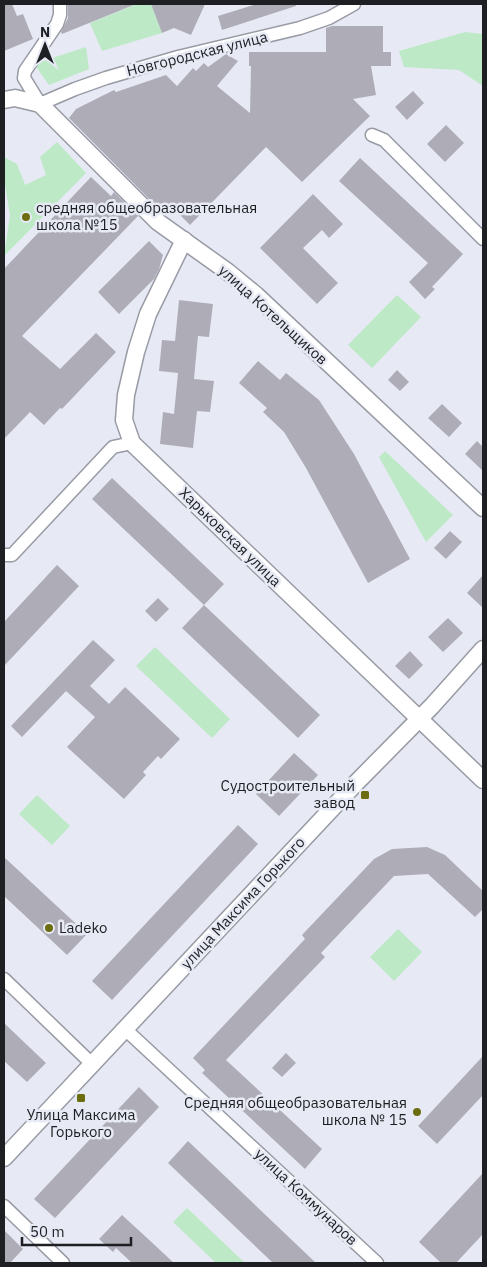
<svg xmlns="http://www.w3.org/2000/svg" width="487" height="1267" viewBox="0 0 487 1267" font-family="'IBM Plex Sans',sans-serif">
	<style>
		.green { fill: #bde9c7 }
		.building { fill: #aeadb7 }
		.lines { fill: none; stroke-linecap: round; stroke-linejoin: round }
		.minor-casing { stroke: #989aa4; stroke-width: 15 }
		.tertiary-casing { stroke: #989aa4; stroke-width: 19 }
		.minor { stroke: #fff; stroke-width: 12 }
		.tertiary { stroke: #fff; stroke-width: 16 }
		.poi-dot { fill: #6c6d10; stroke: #e7eaf4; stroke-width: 2 }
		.labels { text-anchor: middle; stroke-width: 5; stroke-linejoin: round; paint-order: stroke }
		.street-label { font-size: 15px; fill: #1e1f23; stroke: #e7eaf4 }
		.poi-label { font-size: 15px; fill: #1e1f23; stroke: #e7eaf4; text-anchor: start }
	</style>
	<rect width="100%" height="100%" fill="#e7eaf4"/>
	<!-- green -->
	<g class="green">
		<polygon points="137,4 151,4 162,33 102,51 90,23"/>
		<polygon points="465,32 483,34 483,86 459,70 404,67 399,51"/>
		<polygon points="86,47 89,69 49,85 34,64"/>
		<polygon points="57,142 86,173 4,256 10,215 4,179 4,157 17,164 25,185 46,175 40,157"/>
		<polygon points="397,295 421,317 372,368 348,345"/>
		<polygon points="385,451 453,515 426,542 379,457"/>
		<polygon points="155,647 230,719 212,738 136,666"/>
		<polygon points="37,795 70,826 52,845 19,814"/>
		<polygon points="398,929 422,952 394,981 370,957"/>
		<polygon points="187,1208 245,1263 216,1263 173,1222"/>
	</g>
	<!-- building -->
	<g class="building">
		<polygon points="4,4 12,4 17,16 23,14 33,39 4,51"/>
		<polygon points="68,4 136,4 62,34 61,32 68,18"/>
		<polygon points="151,4 205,4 191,35 174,28 162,33"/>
		<polygon points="257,4 295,4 296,6 222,30 218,16"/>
		<polygon points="332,26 383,26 383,52 391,52 391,66 371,66 376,95 353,99 370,116 302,182 266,147 190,225 170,205 163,213 69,118 76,109 114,90 116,92 166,75 177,86 193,68 196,71 204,63 208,67 226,54 238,61 217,86 250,113 251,66 249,66 249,52 326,52 326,28"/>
		<polygon points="413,91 424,103 407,120 395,107"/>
		<polygon points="446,125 464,143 445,162 427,144"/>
		<polygon points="360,158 463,254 432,287 435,289 425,299 409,282 428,263 339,181"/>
		<polygon points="91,177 111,196 114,192 138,216 22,336 60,369 96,333 116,352 62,409 60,408 44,425 30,412 4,439 4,269"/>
		<polygon points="313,194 343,224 329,238 322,230 303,248 338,283 317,304 260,248"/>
		<polygon points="149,241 163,255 159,269 154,279 119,314 98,292"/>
		<polygon points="179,300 213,304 209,337 198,336 194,379 214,381 210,412 197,411 193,448 160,444 163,412 174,414 178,373 159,371 162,340 175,341"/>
		<polygon points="258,361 280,380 286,373 319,400 354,454 410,559 368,583 306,468 284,432 263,412 267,408 239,383"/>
		<polygon points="397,370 409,382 400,391 388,380"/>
		<polygon points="442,404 462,423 449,437 428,418"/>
		<polygon points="477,441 483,447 483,471 465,454"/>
		<polygon points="112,478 224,584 204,605 92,499"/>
		<polygon points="450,531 462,542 446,559 434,548"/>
		<polygon points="57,565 79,586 4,666 4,622"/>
		<polygon points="483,575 483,608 467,593"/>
		<polygon points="158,598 169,609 156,622 145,611"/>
		<polygon points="204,605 320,715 298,738 182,628"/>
		<polygon points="448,618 463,633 443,652 428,637"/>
		<polygon points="93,640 115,660 90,686 109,704 125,687 180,739 161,759 158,756 143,772 146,775 124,799 67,747 95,717 66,691 22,737 11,726"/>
		<polygon points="410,651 423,665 409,679 395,666"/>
		<polygon points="294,753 318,775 279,816 256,794"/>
		<polygon points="238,825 258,844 112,1000 92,981"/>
		<polygon points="427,847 445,855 483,891 483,909 475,917 428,874 394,876 321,953 325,957 226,1060 322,1149 305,1169 202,1073 205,1070 193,1058 305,939 302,935 374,859 392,849"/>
		<polygon points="4,857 87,934 67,955 4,896"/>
		<polygon points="4,1023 46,1063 27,1082 4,1061"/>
		<polygon points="286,1053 296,1063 282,1077 272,1068"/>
		<polygon points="483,1056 483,1095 437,1144 418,1126"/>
		<polygon points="139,1087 159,1107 55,1218 34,1199"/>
		<polygon points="188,1141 316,1263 273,1263 168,1163"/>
		<polygon points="483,1173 483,1234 456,1263 441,1263 419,1242"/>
		<polygon points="122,1215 146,1237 174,1263 132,1263 116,1248 113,1252 99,1239"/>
		<polygon points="4,1230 23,1249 10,1263 4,1263"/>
	</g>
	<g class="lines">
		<!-- minor casing -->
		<g class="minor-casing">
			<g id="minor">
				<polyline points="60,4 60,15 57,24 25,71 24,78 40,104 75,89 106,78 178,57 300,28 329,18 354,4"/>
				<polyline points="372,135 384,140 483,239"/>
				<polyline points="4,555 12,555 113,447 132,443"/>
				<polyline points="4,979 92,1064"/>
				<polyline points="125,1029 377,1263"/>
				<polyline points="4,1206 63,1263"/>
			</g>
		</g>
		<!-- tertiary casing -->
		<g class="tertiary-casing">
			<g id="tertiary">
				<polyline points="4,100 15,98 40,104 158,222 228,272 256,295 483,508"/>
				<polyline points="184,240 148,314 136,352 126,395 124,420 132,443 483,780"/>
				<polyline points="4,1158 355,784 432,706 483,649"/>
			</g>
		</g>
		<!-- minor -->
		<use href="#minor" class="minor"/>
		<!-- tertiary -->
		<use href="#tertiary" class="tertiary"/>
	</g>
	<!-- markers -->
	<g class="poi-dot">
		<circle cx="26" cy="217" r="5"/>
		<rect x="360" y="790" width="10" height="10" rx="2.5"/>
		<circle cx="49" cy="928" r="5"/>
		<rect x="76" y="1093" width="10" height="10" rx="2.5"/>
		<circle cx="417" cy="1112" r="5"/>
	</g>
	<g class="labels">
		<!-- street labels -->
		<g class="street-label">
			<text transform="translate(197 54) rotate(-14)" y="5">Новгородская улица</text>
			<text transform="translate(273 315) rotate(42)" y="5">улица Котельщиков</text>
			<text transform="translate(230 537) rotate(44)" y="5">Харьковская улица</text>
			<text transform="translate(243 903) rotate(-47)" y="5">улица Максима Горького</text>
			<text transform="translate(306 1197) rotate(43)" y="5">улица Коммунаров</text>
		</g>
		<!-- poi labels -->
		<g class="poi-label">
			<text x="36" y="213">средняя общеобразовательная<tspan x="36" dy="17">школа №15</tspan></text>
			<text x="355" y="791" text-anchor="end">Судостроительный<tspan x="355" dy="17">завод</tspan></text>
			<text x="59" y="933">Ladeko</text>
			<text x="407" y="1108" text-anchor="end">Средняя общеобразовательная<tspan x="407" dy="17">школа № 15</tspan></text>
			<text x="81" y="1120" text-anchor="middle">Улица Максима<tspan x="81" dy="17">Горького</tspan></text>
		</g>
	</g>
	<!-- border -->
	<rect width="487" height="1267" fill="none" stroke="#1e1f23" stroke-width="10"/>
	<!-- north arrow -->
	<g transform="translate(45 45)" stroke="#e7eaf4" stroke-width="4" paint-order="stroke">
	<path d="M0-4L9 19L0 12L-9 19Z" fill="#1e1f23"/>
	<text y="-8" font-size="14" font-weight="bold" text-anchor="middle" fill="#1e1f23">N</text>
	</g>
	<!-- scale -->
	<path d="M22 1237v8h109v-8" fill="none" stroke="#1e1f23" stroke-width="2.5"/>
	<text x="30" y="1237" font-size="15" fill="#1e1f23" stroke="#e7eaf4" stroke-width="4" paint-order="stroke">50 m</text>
</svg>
